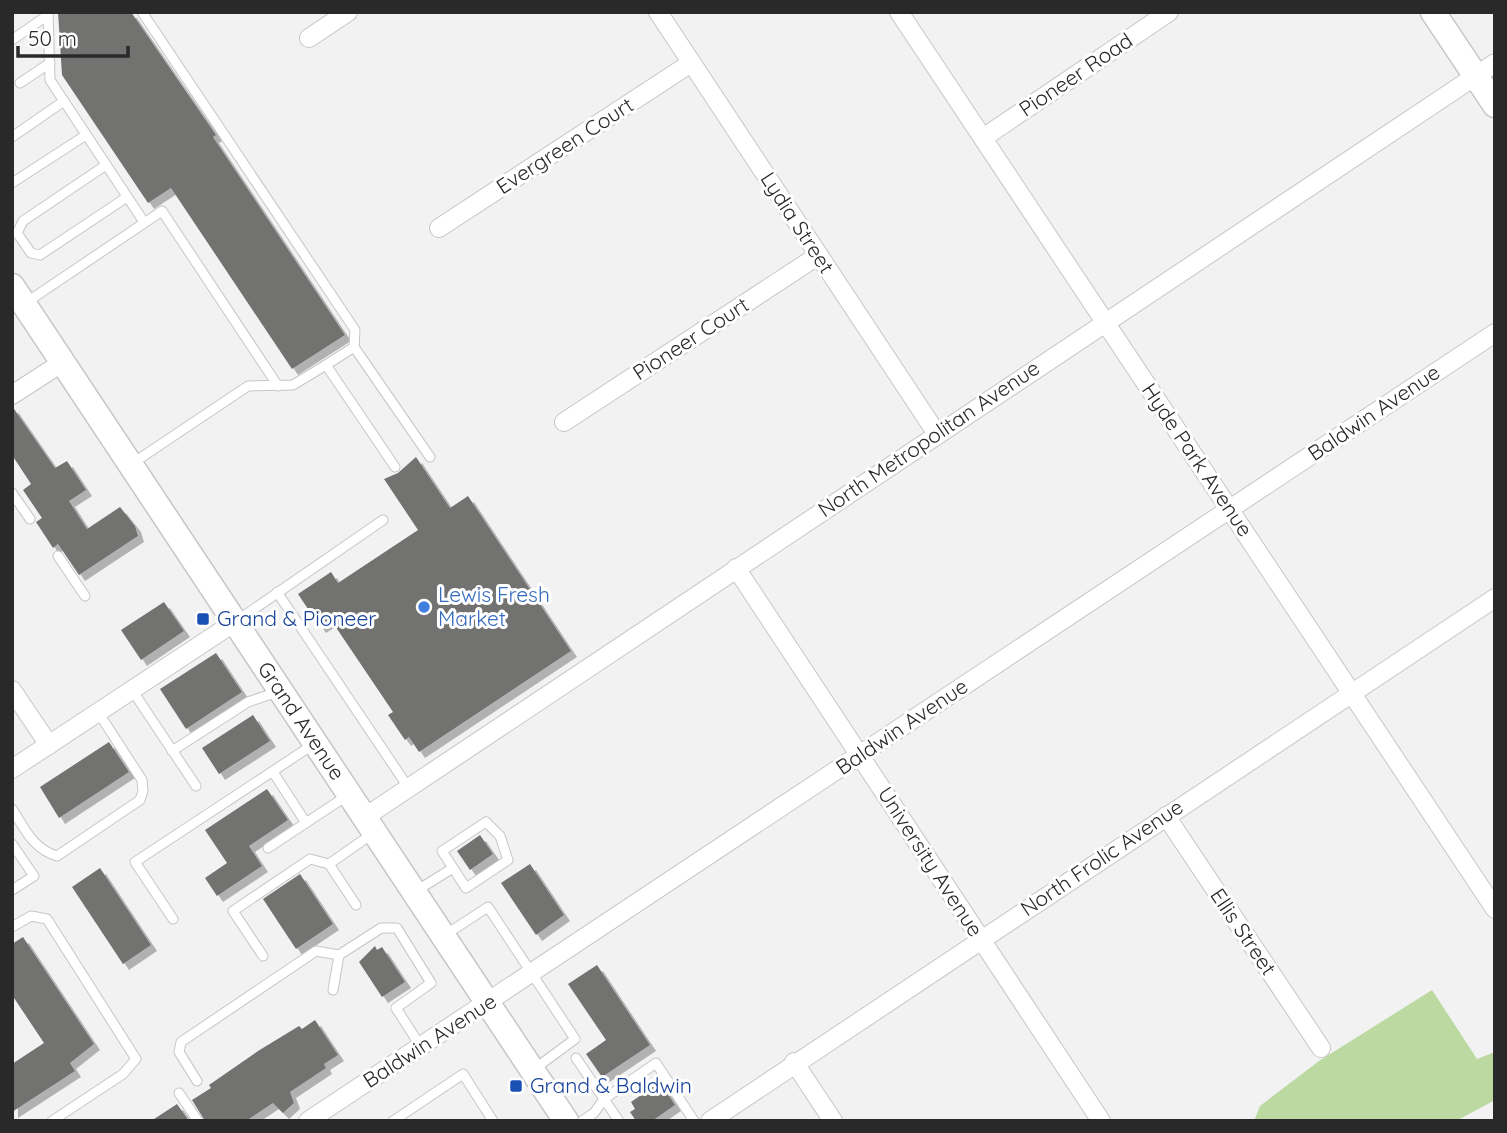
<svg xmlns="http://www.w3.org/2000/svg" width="1507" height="1133" viewBox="0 0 1507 1133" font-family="Quicksand,sans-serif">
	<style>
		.green { fill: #bcd9a1 }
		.building { fill: #727271; filter: url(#shadow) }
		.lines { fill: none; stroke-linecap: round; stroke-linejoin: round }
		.lane-casing { stroke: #c6c6c7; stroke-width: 11 }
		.street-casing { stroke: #c6c6c7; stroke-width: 20 }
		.secondary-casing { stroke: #c6c6c7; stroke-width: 27 }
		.lane { stroke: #fff; stroke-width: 9 }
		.street { stroke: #fff; stroke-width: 18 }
		.secondary { stroke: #fff; stroke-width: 24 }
		.shop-dot { fill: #3f7fe0; stroke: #fff; stroke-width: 2.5 }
		.transit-dot { fill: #1a4fb4; stroke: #fff; stroke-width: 2.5 }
		.labels { text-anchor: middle; stroke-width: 6; stroke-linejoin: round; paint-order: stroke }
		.street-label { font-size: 21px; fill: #292929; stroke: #fff }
		.shop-label { font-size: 21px; fill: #366cbe; stroke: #fff; text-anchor: start }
		.transit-label { font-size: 21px; fill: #164399; stroke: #fff; text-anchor: start }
	</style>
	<defs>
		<filter id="shadow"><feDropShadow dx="6" dy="6" stdDeviation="0" flood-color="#0004"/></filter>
	</defs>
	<rect width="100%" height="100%" fill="#f2f2f3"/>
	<!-- green -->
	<polygon class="green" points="1432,990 1477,1059 1495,1052 1495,1100 1456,1121 1254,1121 1260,1106 1319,1061"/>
	<!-- building -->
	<g class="building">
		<polygon points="58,12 131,12 216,135 213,137 345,335 292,369 171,188 148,203 62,75"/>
		<polygon points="12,406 55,468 67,461 86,490 69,501 87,529 120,507 135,526 138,536 79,575 58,544 53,548 36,522 42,518 23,490 31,484 12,455"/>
		<polygon points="416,457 450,508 468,496 571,651 419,752 409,737 405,740 388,715 393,712 331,620 320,627 298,594 331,572 338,583 418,530 384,479 398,473"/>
		<polygon points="164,602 184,631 141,660 121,630"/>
		<polygon points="216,653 242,692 186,729 160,689"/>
		<polygon points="253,715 270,741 219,774 202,748"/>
		<polygon points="109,742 129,772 59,818 40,787"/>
		<polygon points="267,789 288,820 249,846 262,866 217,896 205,878 227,863 205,830"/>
		<polygon points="480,835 493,854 470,870 457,851"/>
		<polygon points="530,864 564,915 536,935 501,883"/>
		<polygon points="100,868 151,945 123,964 72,887"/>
		<polygon points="300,874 333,924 296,949 263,899"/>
		<polygon points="23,937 94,1044 70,1063 75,1071 12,1112 12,1064 44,1043 12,995 12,944"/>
		<polygon points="375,946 377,950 382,947 405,982 382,997 359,962"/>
		<polygon points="597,965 650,1045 602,1077 586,1054 606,1040 568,984"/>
		<polygon points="315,1020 338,1055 324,1064 326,1068 290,1092 294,1103 283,1113 273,1103 246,1121 205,1121 192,1100 211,1088 209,1085 258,1051 299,1026 302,1029"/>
		<polygon points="660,1082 675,1105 652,1121 636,1121 630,1112 635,1109 631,1102"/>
		<polygon points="177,1104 189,1121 151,1121"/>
	</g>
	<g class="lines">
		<!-- lane casing -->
		<g class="lane-casing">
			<g id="lane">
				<polyline points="48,12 50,80 144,222"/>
				<polyline points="142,12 355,330 354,347 326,365"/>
				<polyline points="12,40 48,15"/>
				<polyline points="20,83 50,63"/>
				<polyline points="12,137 64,101"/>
				<polyline points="106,165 23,221 17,233 31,253 40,255 127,197"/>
				<polyline points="12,183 86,135"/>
				<polyline points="24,304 162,211 278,386"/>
				<polyline points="354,347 430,457"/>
				<polyline points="133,463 248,386 293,385 326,365 395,467"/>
				<polyline points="12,493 30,519"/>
				<polyline points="58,556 85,596"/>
				<polyline points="277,592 408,787"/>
				<polyline points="238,620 383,520"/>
				<polyline points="132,690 196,786"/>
				<polyline points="172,751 248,702 280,691"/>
				<polyline points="273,772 306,823"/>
				<path d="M 12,809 C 25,829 33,849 57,856 L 140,800 L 143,791 L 142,780 L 98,712"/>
				<polygon points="486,822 500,836 508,860 466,888 442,851"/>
				<polyline points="12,844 34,876 12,890"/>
				<polyline points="268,848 348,795"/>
				<polyline points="329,864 356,905"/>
				<polyline points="416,891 453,868"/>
				<polyline points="173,919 135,862 314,744"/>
				<polyline points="12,927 31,916 47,919 136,1059 123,1074 52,1121"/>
				<polyline points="445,935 488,907 575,1039 533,1070"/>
				<polyline points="263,956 233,911 310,859 329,864 372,834"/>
				<polyline points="333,990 339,955"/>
				<polyline points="576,1058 619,1121"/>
				<polyline points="197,1081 179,1052 181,1042 316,951 339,955 381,928 397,928 431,983 396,1008 421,1047"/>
				<polyline points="179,1093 198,1121"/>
				<polyline points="393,1121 463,1074 493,1121"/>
				<polyline points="582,1121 594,1113 604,1099 656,1063 694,1121"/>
			</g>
		</g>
		<!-- street casing -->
		<g class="street-casing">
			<g id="street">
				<polyline points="658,12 937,434"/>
				<polyline points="899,12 1495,909"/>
				<polyline points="309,38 348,12"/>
				<polyline points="983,138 1169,12"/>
				<polyline points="439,228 691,63"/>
				<polyline points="12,395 63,362"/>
				<polyline points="564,422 819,255"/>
				<polyline points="736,568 1101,1121"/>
				<polyline points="12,690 49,745"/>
				<polyline points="12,769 235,622"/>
				<polyline points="1166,816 1321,1048"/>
				<polyline points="365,817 1495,63"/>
				<polyline points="794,1062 833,1121"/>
				<polyline points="308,1121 1495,333"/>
				<polyline points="710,1121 1495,598"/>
			</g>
		</g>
		<!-- secondary casing -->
		<g class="secondary-casing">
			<g id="secondary">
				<polyline points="1433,12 1495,105"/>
				<polyline points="12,286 566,1121"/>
			</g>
		</g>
		<!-- lane -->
		<use href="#lane" class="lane"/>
		<!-- street -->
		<use href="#street" class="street"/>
		<!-- secondary -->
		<use href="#secondary" class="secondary"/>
	</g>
	<!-- markers -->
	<circle class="shop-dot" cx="424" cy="607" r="7"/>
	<g class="transit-dot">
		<rect x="196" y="612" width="14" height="14" rx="3.5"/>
		<rect x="509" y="1079" width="14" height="14" rx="3.5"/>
	</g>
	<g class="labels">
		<!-- street labels -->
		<g class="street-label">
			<text transform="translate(1076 75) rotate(-34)" y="7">Pioneer Road</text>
			<text transform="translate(565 146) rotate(-33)" y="7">Evergreen Court</text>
			<text transform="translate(797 223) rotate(57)" y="7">Lydia Street</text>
			<text transform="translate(691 339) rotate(-33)" y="7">Pioneer Court</text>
			<text transform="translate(1374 413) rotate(-34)" y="7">Baldwin Avenue</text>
			<text transform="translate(929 439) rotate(-34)" y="7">North Metropolitan Avenue</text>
			<text transform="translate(1197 460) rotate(56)" y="7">Hyde Park Avenue</text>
			<text transform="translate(301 721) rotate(56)" y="7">Grand Avenue</text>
			<text transform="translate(902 727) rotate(-34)" y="7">Baldwin Avenue</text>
			<text transform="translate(1102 858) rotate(-34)" y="7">North Frolic Avenue</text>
			<text transform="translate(930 862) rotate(57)" y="7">University Avenue</text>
			<text transform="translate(1243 932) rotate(56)" y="7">Ellis Street</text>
			<text transform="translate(430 1041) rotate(-33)" y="7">Baldwin Avenue</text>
		</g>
		<!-- shop labels -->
		<g class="shop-label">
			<text x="438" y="602">Lewis Fresh<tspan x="438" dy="24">Market</tspan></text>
		</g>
		<!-- transit labels -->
		<g class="transit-label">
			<text x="217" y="626">Grand &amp; Pioneer</text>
			<text x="530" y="1093">Grand &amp; Baldwin</text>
		</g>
	</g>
	<!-- border -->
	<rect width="1507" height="1133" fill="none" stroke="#292929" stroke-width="28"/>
	<!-- scale -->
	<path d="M18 46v10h110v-10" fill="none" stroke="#292929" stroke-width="3.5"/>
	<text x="28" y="46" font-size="21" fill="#292929" stroke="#ffffff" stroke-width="5" paint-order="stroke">50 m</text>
</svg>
